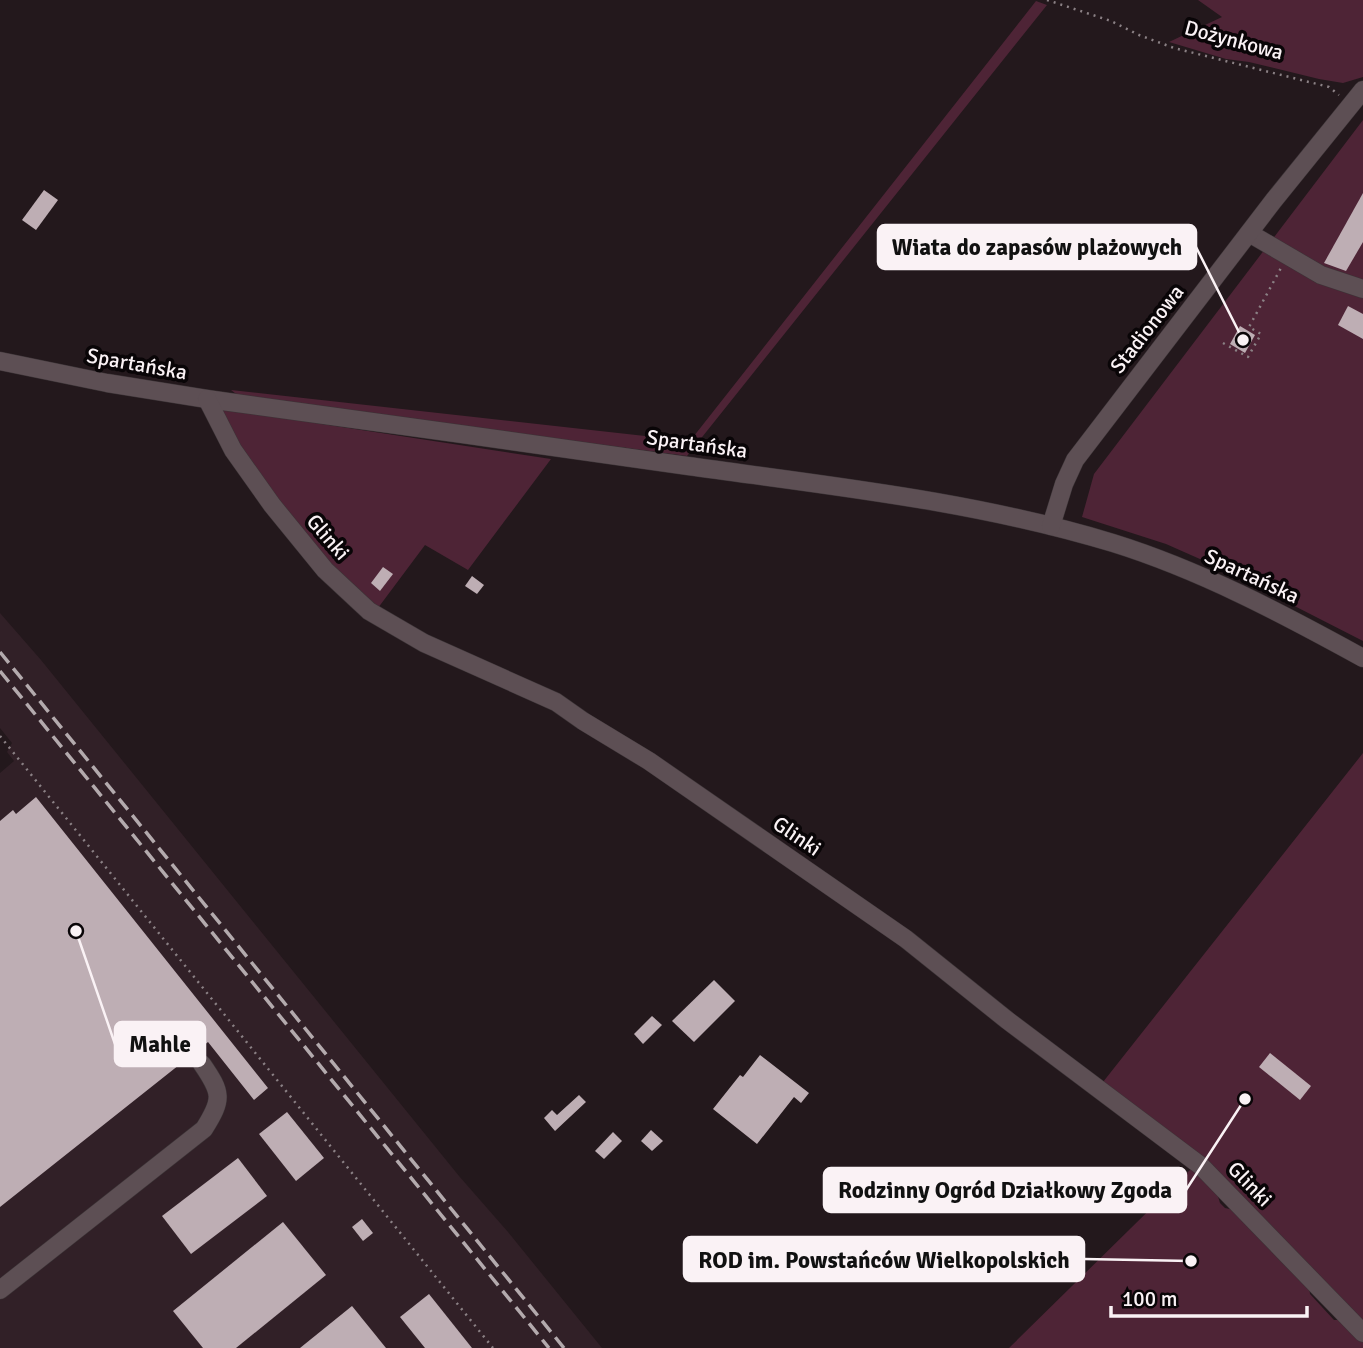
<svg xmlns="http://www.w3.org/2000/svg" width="1363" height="1348" viewBox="0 0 1363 1348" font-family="Signika,sans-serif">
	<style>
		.built { fill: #312027 }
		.green { fill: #4e2436 }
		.building { fill: #beaeb4 }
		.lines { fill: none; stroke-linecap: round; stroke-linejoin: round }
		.minor-casing { stroke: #3c3437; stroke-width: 19 }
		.path { stroke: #8b8185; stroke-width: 2.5; stroke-dasharray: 2 5; stroke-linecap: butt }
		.minor { stroke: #5d4f54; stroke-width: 18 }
		.rail { stroke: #b3aaad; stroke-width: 3.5; stroke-dasharray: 14 7; stroke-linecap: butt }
		.labels { text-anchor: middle; stroke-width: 7; stroke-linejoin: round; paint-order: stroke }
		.street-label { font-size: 21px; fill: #faf2f5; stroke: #090507 }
		.leader { fill: none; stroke: #faf2f5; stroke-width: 2.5 }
		.callout-dot { fill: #faf2f5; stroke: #090507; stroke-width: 2.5 }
		.callout { fill: #faf2f5; stroke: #faf2f5; stroke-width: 2.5 }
		.callout-label { font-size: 23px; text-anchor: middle; font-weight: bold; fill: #111 }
	</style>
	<rect width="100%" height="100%" fill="#23181c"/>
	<!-- built -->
	<polygon class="built" points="0,613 41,660 459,1176 508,1232 602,1348 0,1348 0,773 14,761 7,752 12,743 0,728"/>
	<!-- green -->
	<g class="green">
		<polygon points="1198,0 1363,0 1363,77 1343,83 1319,79 1249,62 1226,59 1169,42 1222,17"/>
		<polygon points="1036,1 1047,5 687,456 240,397 231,390 690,441"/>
		<polygon points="1363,120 1363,641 1218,567 1166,544 1082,517 1094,474"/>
		<polygon points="224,409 551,459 468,570 425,545 375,612 343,583 268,493 219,412"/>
		<path d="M 1363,753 L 1363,1321 C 1279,1238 1198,1152 1103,1082 Z"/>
		<polygon points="1191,1169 1217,1193 1220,1203 1225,1208 1234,1210 1309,1286 1310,1294 1334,1320 1342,1320 1363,1342 1363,1348 1009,1348"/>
	</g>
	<!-- building -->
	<g class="building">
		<polygon points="44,190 58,200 36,230 22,220"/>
		<polygon points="1363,193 1363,242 1346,271 1324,263"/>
		<polygon points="1348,306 1363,314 1363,339 1338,325"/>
		<polygon points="1240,326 1255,335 1245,353 1230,344"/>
		<polygon points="383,567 393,574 380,591 371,583"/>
		<polygon points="472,576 484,585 477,594 465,586"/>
		<polygon points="36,797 268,1088 254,1100 208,1042 0,1207 0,821 13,810 16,814"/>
		<polygon points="714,980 735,1001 694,1042 672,1021"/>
		<polygon points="652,1016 662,1025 643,1044 634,1034"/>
		<polygon points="1270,1053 1311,1086 1300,1100 1259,1067"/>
		<polygon points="760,1055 809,1093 801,1103 794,1097 757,1144 713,1109 740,1075 743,1077"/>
		<polygon points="579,1095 586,1102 555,1131 544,1118 552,1110 557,1115"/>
		<polygon points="287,1112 324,1158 296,1181 259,1134"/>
		<polygon points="651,1130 663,1141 652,1151 641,1141"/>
		<polygon points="613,1132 622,1141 604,1159 595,1151"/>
		<polygon points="238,1158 267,1196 191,1254 162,1216"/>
		<polygon points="362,1219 373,1233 363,1241 352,1227"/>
		<polygon points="283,1222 326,1275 236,1348 203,1348 173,1311"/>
		<polygon points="429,1294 472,1348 425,1348 400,1317"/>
		<polygon points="352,1306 386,1348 300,1348"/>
	</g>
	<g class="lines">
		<!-- minor casing -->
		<g class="minor-casing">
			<g id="minor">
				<polyline points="1249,233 1321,275 1363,289"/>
				<path d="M 0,361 L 107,383 L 207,399 C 367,420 528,444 688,466 C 831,486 975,501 1113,543 C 1200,570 1283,614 1363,658"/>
				<polyline points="207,399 233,450 272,505 325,570 369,611 424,643 556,702 583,721 649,761 906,939 1007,1020 1201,1166 1363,1333"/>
				<polyline points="1051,526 1064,484 1075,460 1274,200 1363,90"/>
				<path d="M 0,1290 L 204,1129 C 223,1099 222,1093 202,1064"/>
			</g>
		</g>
		<!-- path -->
		<g class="path">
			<polyline points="1047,0 1111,21 1139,35 1174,48 1329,87 1339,95"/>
			<polyline points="1223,343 1248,357 1261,334 1249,327 1281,268"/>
			<polyline points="0,736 493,1348"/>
		</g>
		<!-- minor -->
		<use href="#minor" class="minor"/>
		<!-- rail -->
		<g class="rail">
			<polyline points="0,652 564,1348"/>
			<polyline points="0,671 549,1348"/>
		</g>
	</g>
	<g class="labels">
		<!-- street labels -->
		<g class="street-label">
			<text transform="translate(1234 40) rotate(15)" y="7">Dożynkowa</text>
			<text transform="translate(1147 329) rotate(-52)" y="7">Stadionowa</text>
			<text transform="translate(137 364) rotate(10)" y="7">Spartańska</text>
			<text transform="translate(697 444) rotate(8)" y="7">Spartańska</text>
			<text transform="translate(328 537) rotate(49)" y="7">Glinki</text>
			<text transform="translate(1252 576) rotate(25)" y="7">Spartańska</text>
			<text transform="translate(797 836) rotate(34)" y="7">Glinki</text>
			<text transform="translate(1250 1184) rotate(46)" y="7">Glinki</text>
		</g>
	</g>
	<!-- callouts -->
	<path class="leader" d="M1243 340L1196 247M76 931L115 1044M1245 1099L1186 1190M1191 1261L1084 1259"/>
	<g class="callout-dot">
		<circle cx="1243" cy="340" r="7"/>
		<circle cx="76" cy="931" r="7"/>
		<circle cx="1245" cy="1099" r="7"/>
		<circle cx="1191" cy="1261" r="7"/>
	</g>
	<g class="callout">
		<rect x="878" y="225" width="318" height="44" rx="7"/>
		<rect x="115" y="1022" width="90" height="44" rx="7"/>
		<rect x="824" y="1168" width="362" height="44" rx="7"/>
		<rect x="684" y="1237" width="400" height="44" rx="7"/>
	</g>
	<g class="callout-label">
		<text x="1037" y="255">Wiata do zapasów plażowych</text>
		<text x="160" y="1052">Mahle</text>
		<text x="1005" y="1198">Rodzinny Ogród Działkowy Zgoda</text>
		<text x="884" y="1268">ROD im. Powstańców Wielkopolskich</text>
	</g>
	<!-- scale -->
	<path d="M1111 1306v10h196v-10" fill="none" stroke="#faf2f5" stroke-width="3.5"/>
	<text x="1122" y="1306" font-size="21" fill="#faf2f5" stroke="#090507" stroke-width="5" paint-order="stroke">100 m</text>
</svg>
